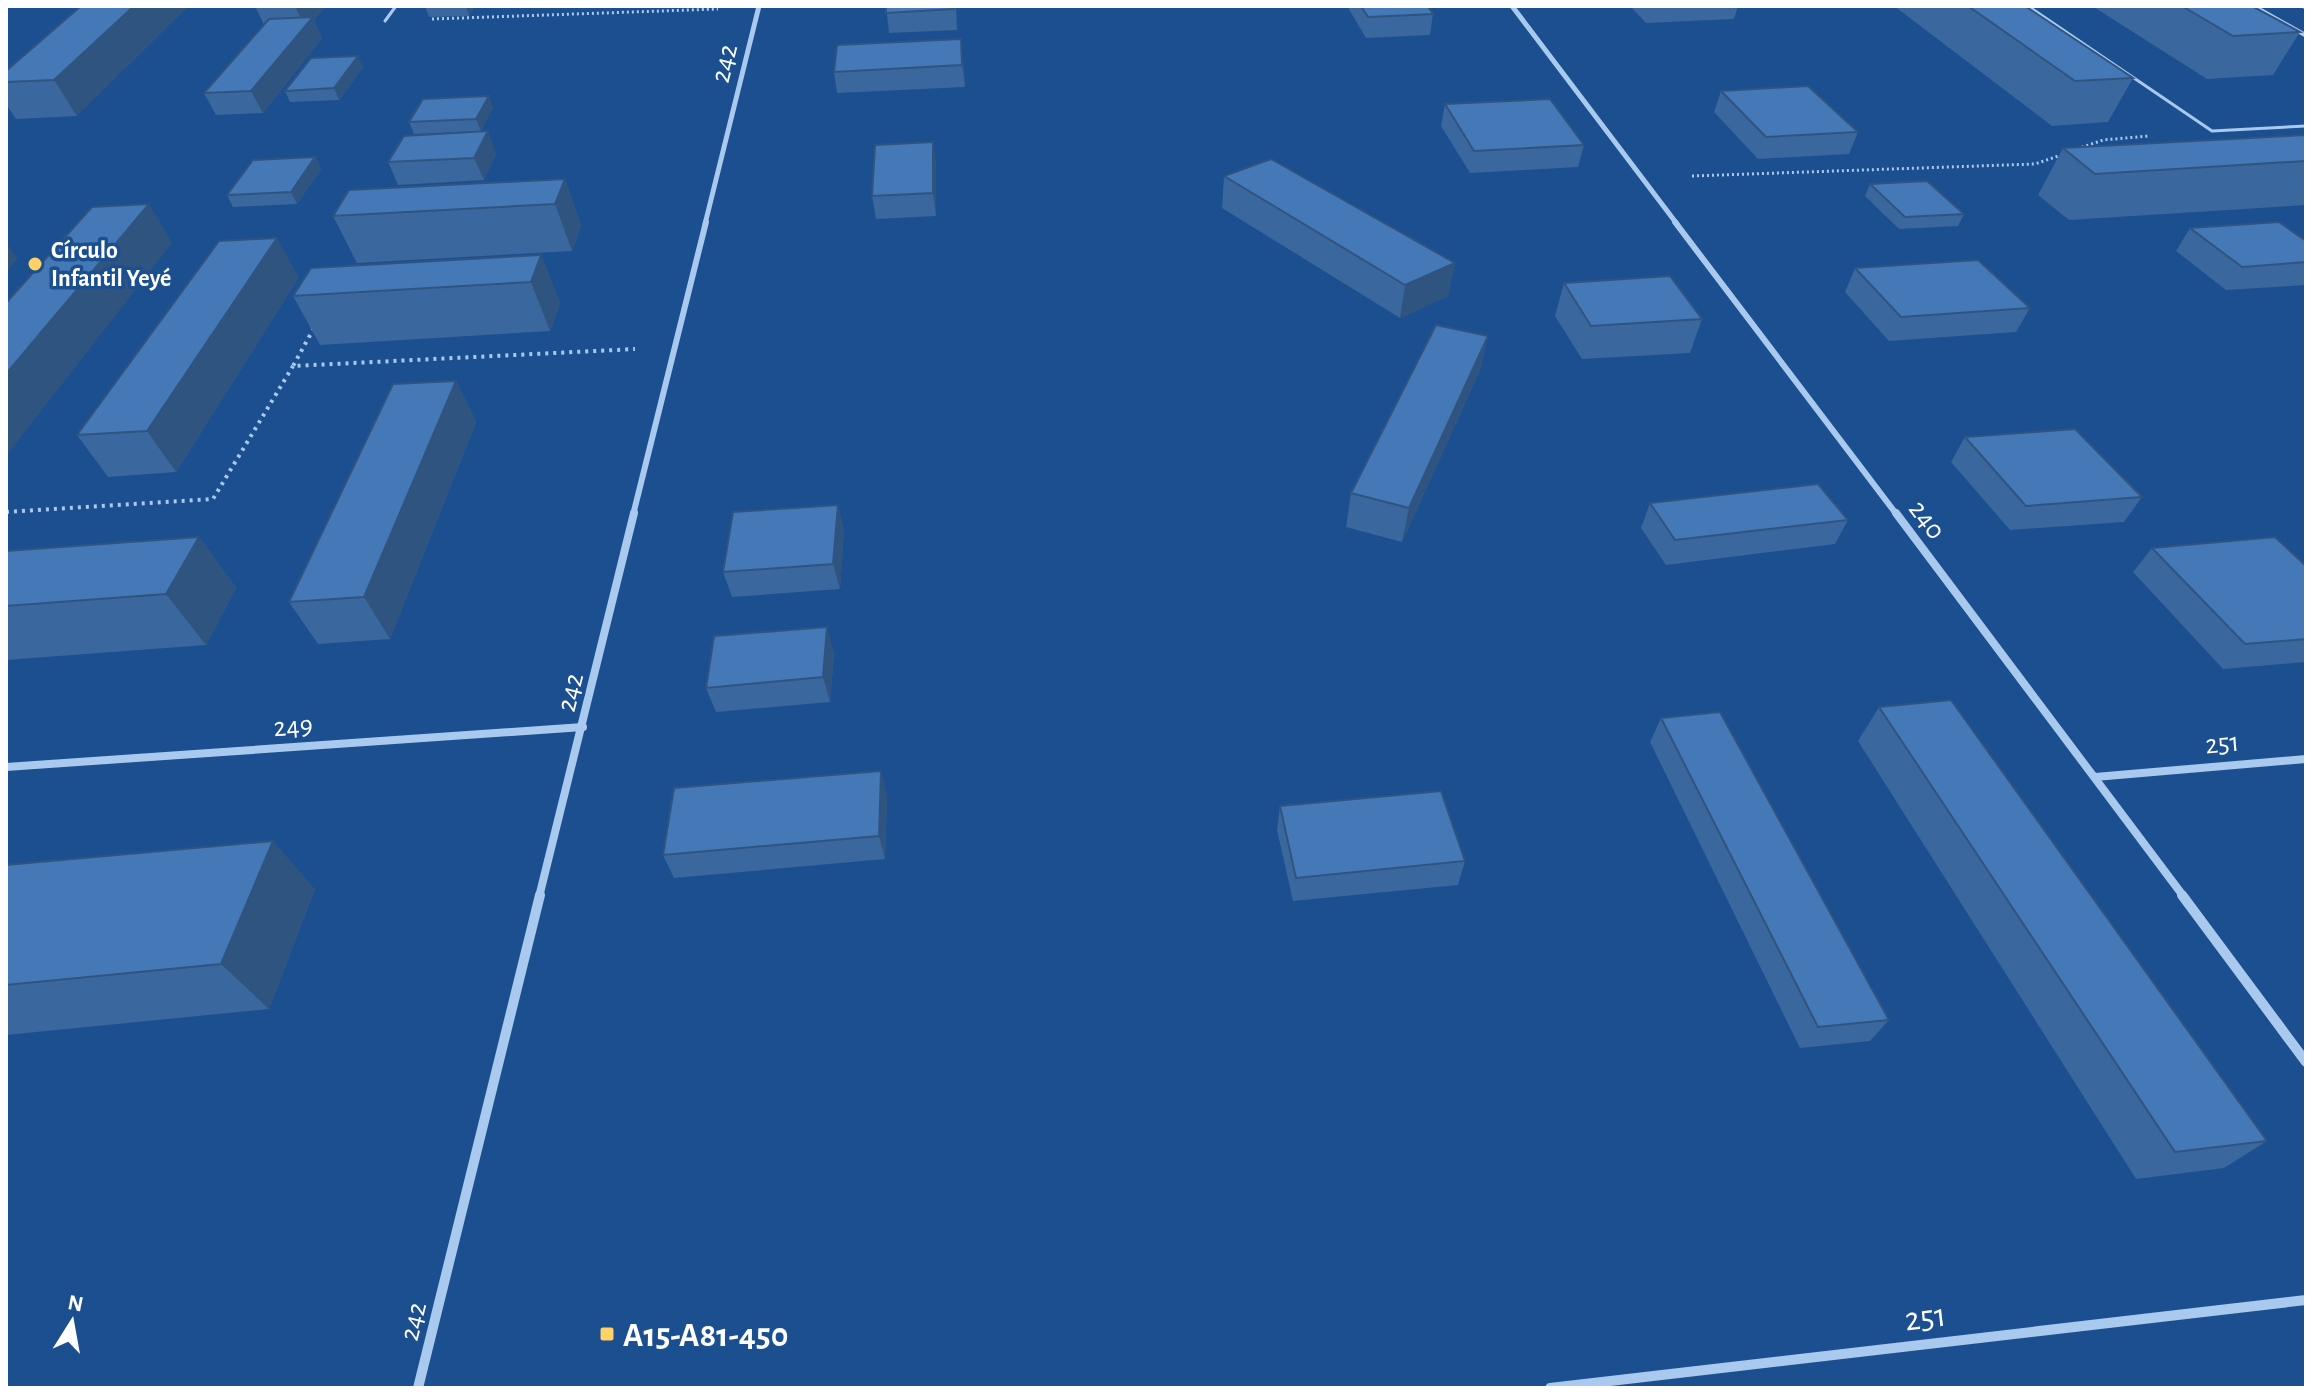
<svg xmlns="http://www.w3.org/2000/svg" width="2312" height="1394" viewBox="0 0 2312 1394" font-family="'Alegreya Sans',sans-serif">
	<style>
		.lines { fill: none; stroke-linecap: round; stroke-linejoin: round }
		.path-far1 { stroke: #a9c9ee; stroke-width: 3; stroke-dasharray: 2 3; stroke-linecap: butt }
		.path { stroke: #a9c9ee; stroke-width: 4; stroke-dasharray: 3 5; stroke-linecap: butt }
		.service { stroke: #a9c9ee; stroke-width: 3 }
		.minor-far3 { stroke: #a9c9ee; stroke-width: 5 }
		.minor-far2 { stroke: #a9c9ee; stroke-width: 6 }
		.minor-far1 { stroke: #a9c9ee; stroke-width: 8 }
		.minor { stroke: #a9c9ee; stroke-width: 10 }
		.tertiary { fill: #a9c9ee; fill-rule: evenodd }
		.wall { fill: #3a679d }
		.shaded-wall { fill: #305480 }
		.building { fill: #4478b7; stroke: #305480; stroke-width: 2 }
		.poi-dot { fill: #ffd166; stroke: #1b4f8f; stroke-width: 3 }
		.labels { text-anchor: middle; stroke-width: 7; stroke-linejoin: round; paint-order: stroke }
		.far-poi-label { font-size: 24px; font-weight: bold; fill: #fff; stroke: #1b4f8f; text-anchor: start }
		.street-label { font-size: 28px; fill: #fff; stroke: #1b4f8f }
		.near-street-label { font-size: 34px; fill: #fff; stroke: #1b4f8f }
		.near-poi-label { font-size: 34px; font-weight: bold; fill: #fff; stroke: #1b4f8f; text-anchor: start }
	</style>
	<rect width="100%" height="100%" fill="#1b4f8f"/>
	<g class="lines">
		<!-- path-far1 -->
		<g class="path-far1">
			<polyline points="432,19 718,9"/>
			<polyline points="2077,149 2103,140 2149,136"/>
			<polyline points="1692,176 2035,164 2064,154"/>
		</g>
		<!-- path -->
		<g class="path">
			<polyline points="314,328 293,366 635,349"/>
			<polyline points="6,512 213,499 293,366"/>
		</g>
		<!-- service -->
		<g class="service">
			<polyline points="2028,6 2212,131 2306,126"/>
			<polyline points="385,21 396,6"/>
		</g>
		<!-- minor-far3 -->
		<g class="minor-far3">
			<polyline points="1512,6 1677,224"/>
			<polyline points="705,224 759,6"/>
		</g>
		<!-- minor-far2 -->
		<g class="minor-far2">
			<polyline points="1675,222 1897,515"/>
			<polyline points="633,515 706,222"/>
		</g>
		<!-- minor-far1 -->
		<g class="minor-far1">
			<polyline points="1896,513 2184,897"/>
			<polyline points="6,767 583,727"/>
			<polyline points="2095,777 2306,759"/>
			<polyline points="539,897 634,513"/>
		</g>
		<!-- minor -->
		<g class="minor">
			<polyline points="2182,895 2306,1062"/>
			<polyline points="418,1388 540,895"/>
			<polyline points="1550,1388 2306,1300"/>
		</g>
		<!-- tertiary -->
		<g class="tertiary">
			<polygon points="2249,6 2258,6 2306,33 2306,38"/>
			<polygon points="2299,6 2306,6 2306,10"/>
		</g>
	</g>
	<!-- wall -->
	<g class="wall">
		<polygon points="81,6 77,116 16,119 6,104 6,71"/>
		<polygon points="255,6 326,6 314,20 322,38 263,113 216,115 204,93 264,25"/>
		<polygon points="425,6 475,6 469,16 429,17"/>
		<polygon points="886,6 956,6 957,30 889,33"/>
		<polygon points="1347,6 1428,6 1433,14 1430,35 1366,38"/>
		<polygon points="1630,6 1738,6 1734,19 1646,23"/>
		<polygon points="1894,6 2025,6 2133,78 2108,122 2052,126"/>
		<polygon points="2092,6 2252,6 2300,32 2273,75 2207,79"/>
		<polygon points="963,60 965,87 837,93 834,72"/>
		<polygon points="363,67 339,100 290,102 285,91"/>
		<polygon points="1721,91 1858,132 1849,154 1758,159 1714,112"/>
		<polygon points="1445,104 1584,145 1578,167 1470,173 1441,126"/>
		<polygon points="493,107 481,131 414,134 409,122"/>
		<polygon points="2306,135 2306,205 2069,220 2038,195 2063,148"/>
		<polygon points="933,142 936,164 936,216 876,219 872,196"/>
		<polygon points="496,154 484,180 398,185 388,162"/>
		<polygon points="315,157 321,169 297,204 233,207 227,195"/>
		<polygon points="1224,176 1455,263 1448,296 1400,318 1222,208"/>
		<polygon points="565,179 581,226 572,251 357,263 333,216"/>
		<polygon points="1870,184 1964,214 1958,226 1899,229 1865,196"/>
		<polygon points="2190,228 2306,241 2306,285 2226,290 2176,251"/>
		<polygon points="541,255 560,303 550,331 320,345 293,296"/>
		<polygon points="1855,268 2030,308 2016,332 1889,341 1845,292"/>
		<polygon points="299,277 176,472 108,477 77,435"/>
		<polygon points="1564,283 1702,319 1690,353 1582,359 1555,316"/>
		<polygon points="1488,336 1480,370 1402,542 1346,527 1351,493"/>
		<polygon points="456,381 476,422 390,639 318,644 289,602"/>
		<polygon points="1965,437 2142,497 2124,522 2010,530 1951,462"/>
		<polygon points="1650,503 1848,520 1835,544 1666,565 1641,528"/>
		<polygon points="844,529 840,589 732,597 723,572"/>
		<polygon points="199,537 236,588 206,645 6,660 6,551"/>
		<polygon points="2152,548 2306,566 2306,662 2223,669 2133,572"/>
		<polygon points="834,652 830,702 716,712 706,688"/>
		<polygon points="1879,707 2267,1141 2224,1168 2136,1179 1858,741"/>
		<polygon points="1661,718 1889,1020 1870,1041 1800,1048 1650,742"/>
		<polygon points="887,795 885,859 674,878 663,855"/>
		<polygon points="1280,806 1465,861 1458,885 1293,901 1277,830"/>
		<polygon points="6,865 315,889 269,1009 6,1035"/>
	</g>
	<!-- shaded-wall -->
	<g class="shaded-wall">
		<polygon points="134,6 189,6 77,116 54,80"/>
		<polygon points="295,6 326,6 314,20 322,38 263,113 251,91 305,27"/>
		<polygon points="466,6 475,6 469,16"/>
		<polygon points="961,39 963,60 965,87 962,65"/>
		<polygon points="358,56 363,67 339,100 334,88"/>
		<polygon points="489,96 493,107 481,131 476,119"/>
		<polygon points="488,131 496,154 484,180 474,158"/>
		<polygon points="933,142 936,164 936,216 933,193"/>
		<polygon points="315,157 321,169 297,204 291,192"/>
		<polygon points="565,179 581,226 572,251 555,204"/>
		<polygon points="149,204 172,243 6,456 6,374"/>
		<polygon points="277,238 299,277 176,472 147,431"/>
		<polygon points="6,243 18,259 6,272"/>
		<polygon points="541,255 560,303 550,331 531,282"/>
		<polygon points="1455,263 1448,296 1400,318 1405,285"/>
		<polygon points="1488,336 1480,370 1402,542 1409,508"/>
		<polygon points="456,381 476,422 390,639 364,597"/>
		<polygon points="838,505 844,529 840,589 833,564"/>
		<polygon points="199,537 236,588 206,645 166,594"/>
		<polygon points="827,627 834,652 830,702 823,677"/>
		<polygon points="881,771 887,795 885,859 879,836"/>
		<polygon points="273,841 315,889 269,1009 221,964"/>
	</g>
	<!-- building -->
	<g class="building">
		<polygon points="81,6 134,6 54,80 6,82 6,71"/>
		<polygon points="886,6 954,6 954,9 886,13"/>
		<polygon points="1361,6 1428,6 1433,14 1368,17"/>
		<polygon points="1968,6 2025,6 2133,78 2075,81"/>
		<polygon points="2182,6 2252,6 2300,32 2233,36"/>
		<polygon points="313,17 251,91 204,93 269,19"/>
		<polygon points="961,39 962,65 834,72 837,45"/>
		<polygon points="358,56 334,88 285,91 311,58"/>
		<polygon points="1808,86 1858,132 1766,137 1721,91"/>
		<polygon points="489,96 476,119 409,122 423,99"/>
		<polygon points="1550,99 1584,145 1474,151 1445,104"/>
		<polygon points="488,131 474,158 388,162 404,136"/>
		<polygon points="2306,135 2306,161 2095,174 2063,148"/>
		<polygon points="933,142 933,193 872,196 875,145"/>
		<polygon points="315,157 291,192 227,195 253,160"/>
		<polygon points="1271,159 1455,263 1405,285 1224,176"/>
		<polygon points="565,179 555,204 333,216 349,190"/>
		<polygon points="1927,181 1964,214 1905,217 1870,184"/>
		<polygon points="149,204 6,374 6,303 92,207"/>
		<polygon points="2279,222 2306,241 2306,262 2242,267 2190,228"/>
		<polygon points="277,238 147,431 77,435 219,241"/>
		<polygon points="541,255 531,282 293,296 311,268"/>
		<polygon points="1978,260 2030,308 1901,317 1855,268"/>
		<polygon points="1670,276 1702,319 1591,326 1564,283"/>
		<polygon points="1436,325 1488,336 1409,508 1351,493"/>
		<polygon points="456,381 364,597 289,602 393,384"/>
		<polygon points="2075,429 2142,497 2026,506 1965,437"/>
		<polygon points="1818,484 1848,520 1675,540 1650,503"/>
		<polygon points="838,505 833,564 723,572 733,512"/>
		<polygon points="199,537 166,594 6,606 6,551"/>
		<polygon points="2275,537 2306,566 2306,639 2245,644 2152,548"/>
		<polygon points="827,627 823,677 706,688 714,636"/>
		<polygon points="1951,700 2267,1141 2175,1152 1879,707"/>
		<polygon points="1720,712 1889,1020 1818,1027 1661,718"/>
		<polygon points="881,771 879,836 663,855 674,788"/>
		<polygon points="1441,791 1465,861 1296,878 1280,806"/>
		<polygon points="273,841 221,964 6,985 6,865"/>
	</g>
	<!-- markers -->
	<g class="poi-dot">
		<circle cx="35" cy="264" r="8"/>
		<rect x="599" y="1326" width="16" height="16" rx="4"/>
	</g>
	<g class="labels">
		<!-- far-poi labels -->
		<g class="far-poi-label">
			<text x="51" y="258">Círculo<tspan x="51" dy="28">Infantil Yeyé</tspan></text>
		</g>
		<!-- street labels -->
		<g class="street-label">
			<text transform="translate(723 63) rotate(-76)" y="10">242</text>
			<text transform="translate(1928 519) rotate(53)" y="10">240</text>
			<text transform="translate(569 692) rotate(-76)" y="10">242</text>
			<text transform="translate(293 725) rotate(-4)" y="10">249</text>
			<text transform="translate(2222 742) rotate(-5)" y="10">251</text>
			<text transform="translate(412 1321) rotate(-76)" y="10">242</text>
		</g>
		<!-- near-street labels -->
		<g class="near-street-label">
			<text transform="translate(1925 1316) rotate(-7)" y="12">251</text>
		</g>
		<!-- near-poi labels -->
		<g class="near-poi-label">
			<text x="623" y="1346">A15-A81-450</text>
		</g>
	</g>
	<!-- border -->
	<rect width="2312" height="1394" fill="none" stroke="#ffffff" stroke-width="16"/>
	<!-- north arrow -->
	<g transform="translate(72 1322) rotate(11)" stroke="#1b4f8f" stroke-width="6" paint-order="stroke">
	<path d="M0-6L14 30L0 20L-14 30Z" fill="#ffffff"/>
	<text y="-12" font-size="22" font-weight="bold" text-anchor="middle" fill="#ffffff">N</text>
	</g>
</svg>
